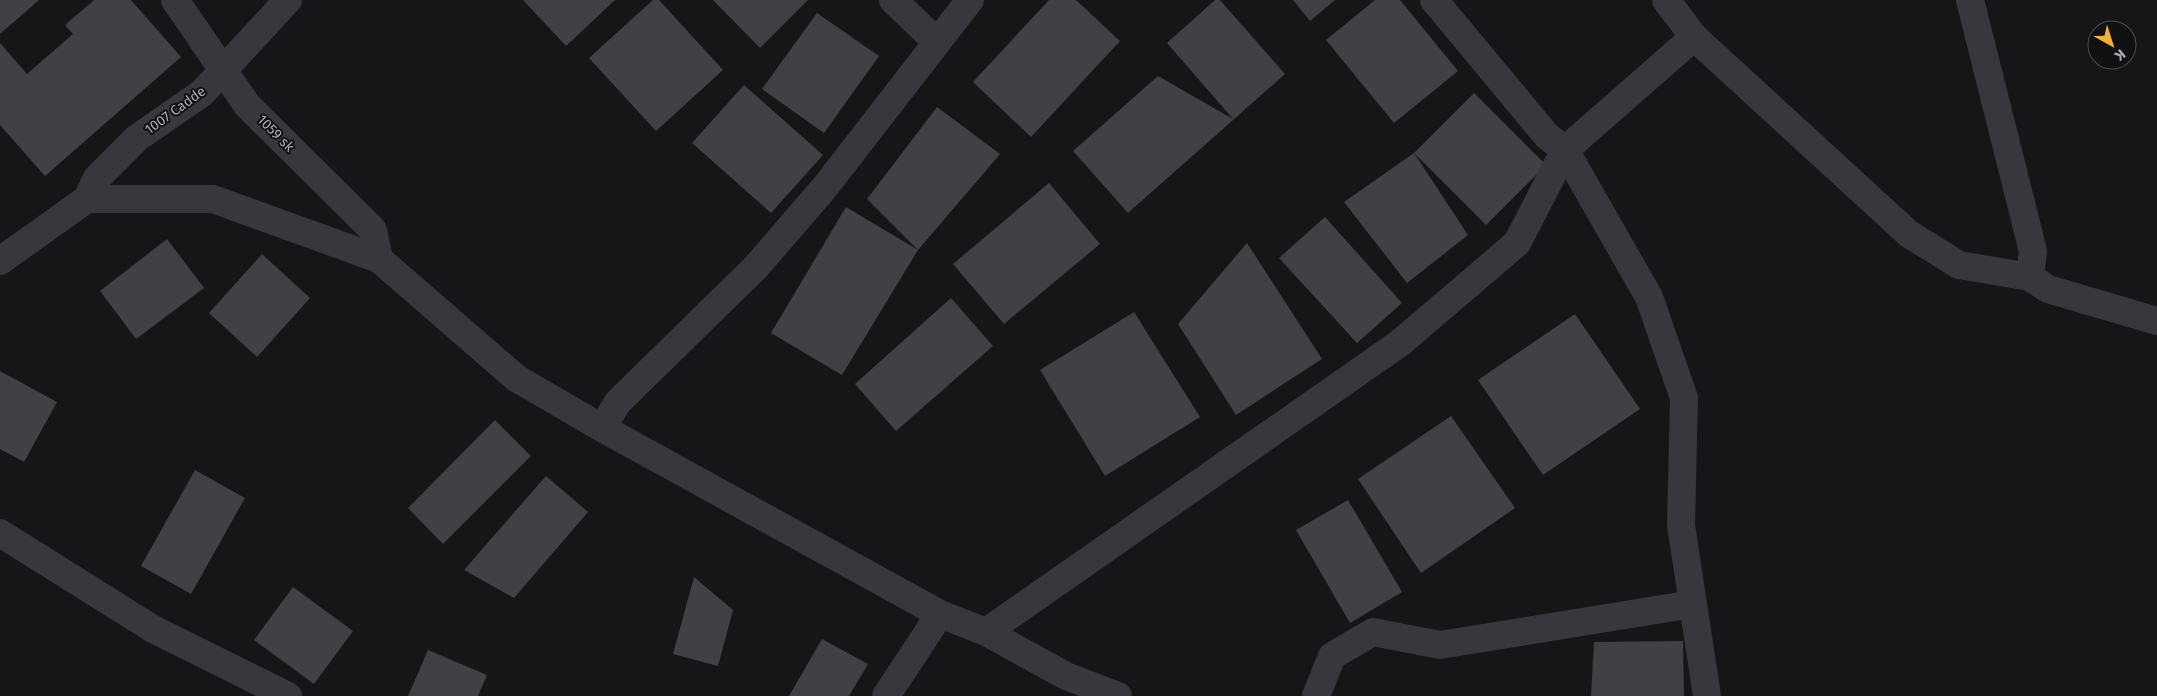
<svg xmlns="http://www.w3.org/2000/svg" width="2157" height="696" viewBox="0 0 2157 696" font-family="'Fira Sans',sans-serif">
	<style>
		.building { fill: #404145 }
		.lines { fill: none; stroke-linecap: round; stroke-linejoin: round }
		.minor { stroke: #37383d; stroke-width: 28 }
		.labels { text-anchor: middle; stroke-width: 4; stroke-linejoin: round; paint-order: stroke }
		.street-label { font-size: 14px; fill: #a8adb8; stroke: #111113 }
	</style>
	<rect width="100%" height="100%" fill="#161618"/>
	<!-- building -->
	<g class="building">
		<polygon points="0,0 39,0 0,34"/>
		<polygon points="94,0 131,0 181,57 45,176 0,125 0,43 27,74 73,34 65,25"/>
		<polygon points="523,0 615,0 566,46"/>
		<polygon points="653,0 659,0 723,70 656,131 589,58"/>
		<polygon points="713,0 808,0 760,48"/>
		<polygon points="1049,0 1076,0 1120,41 1031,137 973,82"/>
		<polygon points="1215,0 1220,0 1285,74 1128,213 1073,151 1158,76 1233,119 1167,43"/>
		<polygon points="1293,0 1335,0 1310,21"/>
		<polygon points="1375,0 1400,0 1458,71 1394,123 1326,40"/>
		<polygon points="817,13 879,56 824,133 762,89"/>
		<polygon points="744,85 823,155 771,213 692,143"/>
		<polygon points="1474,93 1546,165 1486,225 1414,153"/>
		<polygon points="937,107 1000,154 918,250 842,375 771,333 846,207 918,250 867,199"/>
		<polygon points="1414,153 1468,235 1407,283 1344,202"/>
		<polygon points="1049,183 1100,244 1004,324 953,264"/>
		<polygon points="1325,217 1402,303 1357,343 1279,258"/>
		<polygon points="167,239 204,288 136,339 100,291"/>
		<polygon points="1247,243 1322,359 1236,415 1178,324"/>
		<polygon points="262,254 310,298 257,357 209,313"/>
		<polygon points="951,298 993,346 896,431 855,384"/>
		<polygon points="1134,312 1200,417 1105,476 1040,370"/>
		<polygon points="1575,314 1640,409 1543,475 1478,380"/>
		<polygon points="0,371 57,402 24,462 0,449"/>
		<polygon points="1451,416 1515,508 1421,573 1358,479"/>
		<polygon points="495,420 531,456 443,544 408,508"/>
		<polygon points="195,470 245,498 191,594 141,566"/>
		<polygon points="546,476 588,512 514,598 464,570"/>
		<polygon points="1348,500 1402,592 1350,623 1296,530"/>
		<polygon points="694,577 733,610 718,666 673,654"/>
		<polygon points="293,587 353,631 314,684 254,640"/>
		<polygon points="822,639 868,664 849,696 789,696"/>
		<polygon points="1683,641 1684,696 1591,696 1594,642"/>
		<polygon points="428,650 487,675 478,696 408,696"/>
	</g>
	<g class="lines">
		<!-- minor -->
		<g class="minor">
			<polyline points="175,0 247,105 373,230 379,259"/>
			<polyline points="893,0 936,41"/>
			<polyline points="1434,0 1547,136 1565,150 1649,297 1684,398 1681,525 1707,696"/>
			<polyline points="1666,0 1694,37 1909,234 1959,265 2030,277 2048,289 2157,321"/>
			<polyline points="1970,0 2033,251 2030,277"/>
			<polyline points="87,199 97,178 137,138 202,93 288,0"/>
			<polyline points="0,261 87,199 213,199 379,259 516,378 602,428 940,614 986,632 1066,676 1118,696"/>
			<polyline points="602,428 618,402 756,267 825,187 970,0"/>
			<polyline points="0,533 153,629 288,696"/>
			<polyline points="986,632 1400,343 1517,243 1565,150 1694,37"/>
			<polyline points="886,696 940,614"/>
			<polyline points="1316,696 1332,656 1373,632 1440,645 1693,604"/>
		</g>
	</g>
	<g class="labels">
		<!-- street labels -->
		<g class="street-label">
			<text transform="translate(175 110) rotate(-36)" y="5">1007 Cadde</text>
			<text transform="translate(276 133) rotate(45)" y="5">1059 sk</text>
		</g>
	</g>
	<!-- north arrow -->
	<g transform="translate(2112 45) rotate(141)"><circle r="24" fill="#111113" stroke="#4d4f55"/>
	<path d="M0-4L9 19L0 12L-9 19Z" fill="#f2b134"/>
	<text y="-8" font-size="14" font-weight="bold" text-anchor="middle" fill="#a8adb8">K</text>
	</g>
</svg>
